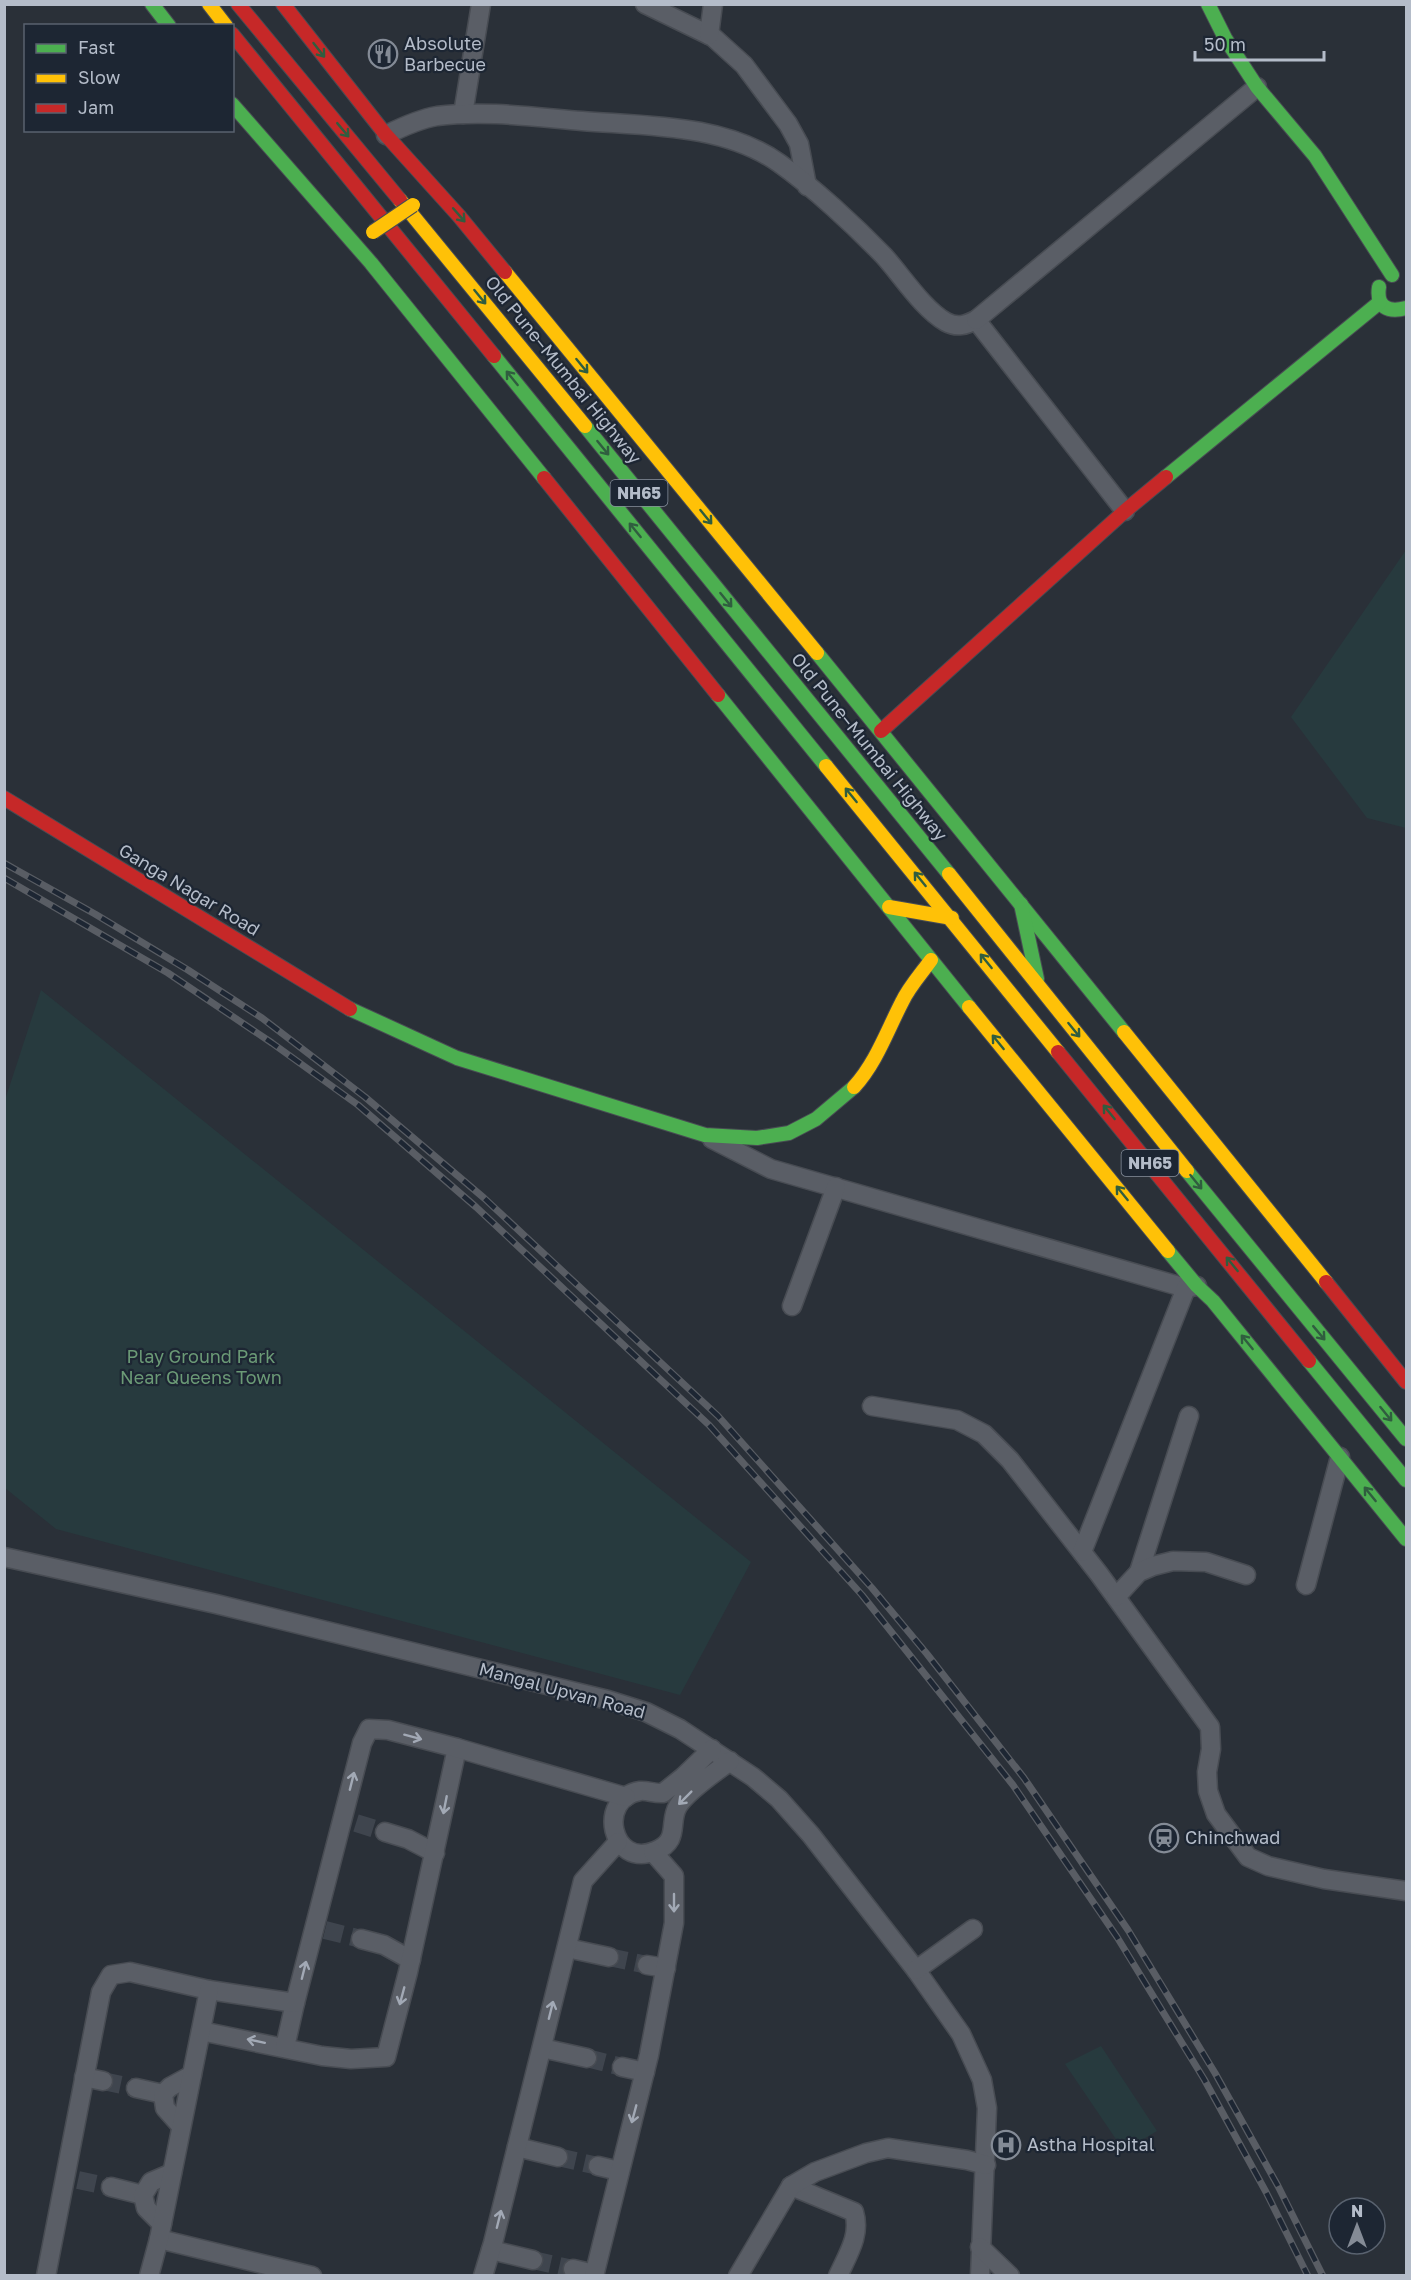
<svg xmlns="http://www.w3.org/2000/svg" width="1411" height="2280" viewBox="0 0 1411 2280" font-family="'Golos Text',sans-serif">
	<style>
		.green { fill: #273a3e }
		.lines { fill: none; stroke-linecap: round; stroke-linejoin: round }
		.street-tunnel { stroke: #3f454e; stroke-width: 18; stroke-dasharray: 18 9; stroke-linecap: butt }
		.street-casing { stroke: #484c53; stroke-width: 21 }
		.fast-casing { stroke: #484c53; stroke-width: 16 }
		.slow-casing { stroke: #484c53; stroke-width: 16 }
		.jam-casing { stroke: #484c53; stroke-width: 16 }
		.street { stroke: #5a5e66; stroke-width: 18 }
		.fast { stroke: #4caf50; stroke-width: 14 }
		.slow { stroke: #ffc107; stroke-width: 14 }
		.jam { stroke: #c62828; stroke-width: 14 }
		.rail-casing { stroke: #595d64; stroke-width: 7 }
		.rail { stroke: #1d2633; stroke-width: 4.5; stroke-dasharray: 14; stroke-linecap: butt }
		.slow-bridge-casing { stroke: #484c55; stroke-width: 16; stroke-linecap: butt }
		.slow-bridge { stroke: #ffc107; stroke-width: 14 }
		.oneway { stroke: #305d3f }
		.oneway2 { stroke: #a2a9b5 }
		.labels { text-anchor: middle; stroke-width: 4.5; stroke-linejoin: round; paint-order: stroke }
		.shield { fill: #1d2633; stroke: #878f9c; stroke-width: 1.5 }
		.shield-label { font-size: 16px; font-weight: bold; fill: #b4bcc9 }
		.poi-label { font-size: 18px; fill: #b4bcc9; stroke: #1d2633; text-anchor: start }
		.street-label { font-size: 18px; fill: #b4bcc9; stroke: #1d2633 }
		.park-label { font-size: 18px; fill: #6b9a76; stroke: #1d2633 }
	</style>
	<rect width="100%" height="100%" fill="#2a3038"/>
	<!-- green -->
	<g class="green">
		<polygon points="1406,550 1406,828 1367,818 1291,717"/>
		<polygon points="41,990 751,1562 680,1695 56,1529 5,1488 5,1100"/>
		<polygon points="1101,2046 1157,2131 1124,2151 1065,2064"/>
	</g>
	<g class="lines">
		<!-- street-tunnel -->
		<g class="street-tunnel">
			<polyline points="356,1823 385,1832"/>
			<polyline points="325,1930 361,1939"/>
			<polyline points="609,1957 647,1965"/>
			<polyline points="587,2058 622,2067"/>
			<polyline points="103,2081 136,2088"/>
			<polyline points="558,2157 598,2166"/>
			<polyline points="78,2180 111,2187"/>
			<polyline points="533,2260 573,2269"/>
		</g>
		<!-- street casing -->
		<g class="street-casing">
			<g id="street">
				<polyline points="645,4 713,37 744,65 788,124 799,144 807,186"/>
				<polyline points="709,35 713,4"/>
				<polyline points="463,114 481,4"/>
				<path d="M 386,135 C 402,127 419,119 437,116 C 485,110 534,117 582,121 C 646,126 724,124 779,163 C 813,187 855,226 884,256 C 902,276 923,309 946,322 C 957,328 966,325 976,320 L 1125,511"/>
				<polyline points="976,320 1257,87"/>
				<polyline points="712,1139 771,1169 1186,1288 1197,1286"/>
				<polyline points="792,1306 836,1187"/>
				<polyline points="872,1406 957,1420 984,1434 1010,1460 1099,1574 1210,1727 1211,1749 1207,1772 1208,1791 1216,1814 1248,1857 1268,1866 1324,1879 1406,1891"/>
				<polyline points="1082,1552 1186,1288"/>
				<polyline points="4,1557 216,1604 608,1700 646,1712 680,1729 753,1777 779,1799 811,1835 916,1970 961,2034 982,2080 987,2108 980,2276"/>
				<polyline points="1139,1572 1189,1416"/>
				<polyline points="1306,1585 1340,1457"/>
				<polyline points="1116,1597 1139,1572 1153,1566 1173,1561 1206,1562 1246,1575"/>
				<path d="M 712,1749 L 683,1777 L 663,1793 C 655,1794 647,1790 640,1791 C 596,1798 611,1869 655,1851 C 681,1841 668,1822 678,1806 C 688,1790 715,1773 730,1761"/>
				<polyline points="385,1832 408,1839 435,1853"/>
				<polyline points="361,1939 384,1945 411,1960"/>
				<polyline points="567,1948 609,1957"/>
				<polyline points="647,1965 666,1968"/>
				<polyline points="916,1970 973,1929"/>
				<polyline points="201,2031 322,2056 351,2059 386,2057 408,1972 457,1748"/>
				<polyline points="285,2047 295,2003"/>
				<polyline points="542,2048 587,2058"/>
				<polyline points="622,2067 645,2072"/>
				<polyline points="84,2077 103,2081"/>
				<polyline points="136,2088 163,2094"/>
				<polyline points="181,2126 165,2108 163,2094 170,2087 192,2075"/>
				<polyline points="517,2147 558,2157"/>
				<polyline points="598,2166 619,2171"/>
				<path d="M 791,2186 L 854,2212 C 861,2235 848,2254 838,2276"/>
				<polyline points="111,2187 143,2195"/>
				<polyline points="162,2224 146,2208 143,2195 151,2182 172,2173"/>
				<polyline points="159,2239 312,2276"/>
				<polyline points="980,2247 1010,2276"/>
				<polyline points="491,2250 533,2260"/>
				<polyline points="573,2269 594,2274"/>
				<polyline points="46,2276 101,1992 111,1975 130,1972 209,1990 295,2003 362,1743 369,1729 388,1730 457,1748 626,1797"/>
				<polyline points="149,2276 159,2239 209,1990"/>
				<polyline points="483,2276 493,2243 583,1881 618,1842"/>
				<polyline points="594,2276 649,2055 674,1923 674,1876 653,1852"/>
				<polyline points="738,2276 791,2186 815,2172 866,2153 888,2148 967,2160 986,2165"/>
			</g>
		</g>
		<!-- fast casing -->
		<g class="fast-casing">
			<g id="fast">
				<polyline points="152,4 169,26"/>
				<polyline points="1208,4 1225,38 1257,87 1315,156 1392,275"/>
				<polyline points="232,104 371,263 544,478"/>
				<path d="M 1379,287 C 1376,307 1388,313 1406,308"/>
				<polyline points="494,356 826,766"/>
				<polyline points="585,426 949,874"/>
				<polyline points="1166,477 1380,302"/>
				<polyline points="817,653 1124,1032"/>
				<polyline points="718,695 969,1007"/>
				<polyline points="1021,904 1037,979"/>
				<polyline points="350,1009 457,1058 705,1135 757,1138 789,1133 816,1119 854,1087"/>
				<polyline points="1187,1171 1406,1439"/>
				<polyline points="1168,1251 1197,1286 1213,1301 1406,1539"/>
				<polyline points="1309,1361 1406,1480"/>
			</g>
		</g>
		<!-- slow casing -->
		<g class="slow-casing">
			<g id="slow">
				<polyline points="209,4 226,26"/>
				<polyline points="400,200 585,426"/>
				<polyline points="505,272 817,653"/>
				<polyline points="826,766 1058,1052"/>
				<polyline points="949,874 1187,1171"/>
				<polyline points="889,907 952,918"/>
				<polyline points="969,1007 1168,1251"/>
				<polyline points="1124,1032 1326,1282"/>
				<path d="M 854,1087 C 876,1063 887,1031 902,1002 C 909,987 921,974 931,960"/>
			</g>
		</g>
		<!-- jam casing -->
		<g class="jam-casing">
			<g id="jam">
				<polyline points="238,4 400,200"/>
				<polyline points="283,4 386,135 459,216 505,272"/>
				<polyline points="232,34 494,356"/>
				<polyline points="544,478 718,695"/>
				<polyline points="881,731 1125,511 1166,477"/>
				<polyline points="4,798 350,1009"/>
				<polyline points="1058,1052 1309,1361"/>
				<polyline points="1326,1282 1406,1382"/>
			</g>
		</g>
		<!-- street -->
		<use href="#street" class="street"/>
		<!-- fast -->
		<use href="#fast" class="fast"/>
		<!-- slow -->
		<use href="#slow" class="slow"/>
		<!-- jam -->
		<use href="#jam" class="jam"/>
		<!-- rail casing -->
		<g class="rail-casing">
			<g id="rail">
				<polyline points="4,863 95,914 188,970 262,1018 365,1097 484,1198 718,1416 872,1588 927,1654 1024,1778 1128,1930 1215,2073 1278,2186 1323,2276"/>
				<polyline points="4,878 168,973 272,1043 358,1105 476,1207 709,1425 862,1595 1013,1785 1117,1937 1204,2079 1266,2192 1308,2276"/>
			</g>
		</g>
		<!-- rail -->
		<use href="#rail" class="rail"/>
		<!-- slow-bridge casing -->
		<g class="slow-bridge-casing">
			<polyline id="slow-bridge" points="373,232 413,205"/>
		</g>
		<!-- slow-bridge -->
		<use href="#slow-bridge" class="slow-bridge"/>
	</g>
	<!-- one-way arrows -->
	<defs><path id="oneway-shaft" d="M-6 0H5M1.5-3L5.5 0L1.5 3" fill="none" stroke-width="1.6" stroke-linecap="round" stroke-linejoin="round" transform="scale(1.5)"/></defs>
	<g class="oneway">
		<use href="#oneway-shaft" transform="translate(319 50) rotate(52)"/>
		<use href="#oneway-shaft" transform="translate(343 130) rotate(50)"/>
		<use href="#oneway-shaft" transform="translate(459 215) rotate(49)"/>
		<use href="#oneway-shaft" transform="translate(480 297) rotate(51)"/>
		<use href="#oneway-shaft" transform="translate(582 366) rotate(51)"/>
		<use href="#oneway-shaft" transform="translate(512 378) rotate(-129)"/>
		<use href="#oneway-shaft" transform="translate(603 448) rotate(51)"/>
		<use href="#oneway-shaft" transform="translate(706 517) rotate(51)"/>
		<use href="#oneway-shaft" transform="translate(635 530) rotate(-129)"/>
		<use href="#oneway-shaft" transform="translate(726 600) rotate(51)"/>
		<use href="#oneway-shaft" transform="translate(851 795) rotate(-129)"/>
		<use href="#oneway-shaft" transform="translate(920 879) rotate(-129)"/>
		<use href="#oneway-shaft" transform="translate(986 961) rotate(-129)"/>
		<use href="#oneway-shaft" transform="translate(1074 1030) rotate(51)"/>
		<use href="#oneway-shaft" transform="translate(998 1042) rotate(-129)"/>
		<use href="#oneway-shaft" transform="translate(1109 1112) rotate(-129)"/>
		<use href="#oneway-shaft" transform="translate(1196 1182) rotate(51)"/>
		<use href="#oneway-shaft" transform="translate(1122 1193) rotate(-129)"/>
		<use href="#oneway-shaft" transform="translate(1232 1264) rotate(-129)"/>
		<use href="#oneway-shaft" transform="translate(1319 1333) rotate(50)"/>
		<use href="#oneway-shaft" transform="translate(1247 1342) rotate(-129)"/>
		<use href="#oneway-shaft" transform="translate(1386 1414) rotate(51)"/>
		<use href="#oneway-shaft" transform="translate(1370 1494) rotate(-129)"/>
	</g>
	<g class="oneway2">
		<use href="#oneway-shaft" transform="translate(413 1737) rotate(15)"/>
		<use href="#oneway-shaft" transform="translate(352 1781) rotate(-76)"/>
		<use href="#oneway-shaft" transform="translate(685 1798) rotate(135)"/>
		<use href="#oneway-shaft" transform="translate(445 1805) rotate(101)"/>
		<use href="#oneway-shaft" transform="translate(674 1903) rotate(90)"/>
		<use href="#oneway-shaft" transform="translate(304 1970) rotate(-76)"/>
		<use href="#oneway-shaft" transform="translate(402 1996) rotate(105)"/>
		<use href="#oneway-shaft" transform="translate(551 2010) rotate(-76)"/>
		<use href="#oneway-shaft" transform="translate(256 2041) rotate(-168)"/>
		<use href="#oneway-shaft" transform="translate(634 2114) rotate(105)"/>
		<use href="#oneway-shaft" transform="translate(499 2219) rotate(-76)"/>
	</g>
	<!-- icons -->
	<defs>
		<g id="restaurant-ring" transform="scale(1.5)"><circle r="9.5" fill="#1d2633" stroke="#848b96" stroke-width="1.5"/><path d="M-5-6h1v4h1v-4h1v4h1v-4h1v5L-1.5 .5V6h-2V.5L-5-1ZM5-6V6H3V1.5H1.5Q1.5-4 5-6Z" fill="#848b96"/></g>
		<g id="station-ring" transform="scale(1.5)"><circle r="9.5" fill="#1d2633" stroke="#848b96" stroke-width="1.5"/><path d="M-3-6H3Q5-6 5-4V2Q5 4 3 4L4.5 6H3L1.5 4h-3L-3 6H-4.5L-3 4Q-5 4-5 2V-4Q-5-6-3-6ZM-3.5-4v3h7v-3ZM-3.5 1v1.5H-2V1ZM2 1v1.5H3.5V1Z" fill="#848b96"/></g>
		<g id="hospital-ring" transform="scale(1.5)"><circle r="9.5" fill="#1d2633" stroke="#848b96" stroke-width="1.5"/><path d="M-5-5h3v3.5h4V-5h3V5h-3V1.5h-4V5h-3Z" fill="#848b96"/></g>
	</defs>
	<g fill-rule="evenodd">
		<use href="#restaurant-ring" x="383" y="54"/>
		<use href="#station-ring" x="1164" y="1838"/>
		<use href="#hospital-ring" x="1006" y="2145"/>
	</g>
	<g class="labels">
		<!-- shield labels -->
		<g class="shield">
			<rect x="610.5" y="480" width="57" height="26" rx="4.5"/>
			<rect x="1121.5" y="1150" width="57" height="26" rx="4.5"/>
		</g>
		<g class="shield-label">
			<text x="639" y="499">NH65</text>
			<text x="1150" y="1169">NH65</text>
		</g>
		<!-- poi labels -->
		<g class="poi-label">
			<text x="404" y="50">Absolute<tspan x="404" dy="21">Barbecue</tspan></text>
			<text x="1185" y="1844">Chinchwad</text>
			<text x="1027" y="2151">Astha Hospital</text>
		</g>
		<!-- street labels -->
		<g class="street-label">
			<text transform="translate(563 370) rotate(51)" y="6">Old Pune–Mumbai Highway</text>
			<text transform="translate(869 747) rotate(51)" y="6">Old Pune–Mumbai Highway</text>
			<text transform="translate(189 890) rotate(31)" y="6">Ganga Nagar Road</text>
			<text transform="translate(562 1691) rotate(15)" y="6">Mangal Upvan Road</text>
		</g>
		<!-- park labels -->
		<g class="park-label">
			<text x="201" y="1363">Play Ground Park<tspan x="201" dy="21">Near Queens Town</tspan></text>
		</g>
	</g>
	<!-- border -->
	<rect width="1411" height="2280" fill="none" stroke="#b4bcc9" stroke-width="12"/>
	<!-- legend -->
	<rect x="24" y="24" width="210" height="108" fill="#1d2633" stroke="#59626f" stroke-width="1.5"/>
	<rect x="36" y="44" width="30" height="9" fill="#4caf50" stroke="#59626f" stroke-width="1.5"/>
	<text x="78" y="54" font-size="18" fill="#b4bcc9">Fast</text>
	<rect x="36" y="74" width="30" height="9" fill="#ffc107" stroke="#59626f" stroke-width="1.5"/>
	<text x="78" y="84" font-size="18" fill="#b4bcc9">Slow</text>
	<rect x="36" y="104" width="30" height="9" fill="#c62828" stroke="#59626f" stroke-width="1.5"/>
	<text x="78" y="114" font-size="18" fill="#b4bcc9">Jam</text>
	<!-- north arrow -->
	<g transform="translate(1357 2226)"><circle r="28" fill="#1d2633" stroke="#59626f" stroke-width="1.5"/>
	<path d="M0-4.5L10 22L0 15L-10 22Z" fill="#848b96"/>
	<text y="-9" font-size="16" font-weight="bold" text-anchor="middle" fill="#b4bcc9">N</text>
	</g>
	<!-- scale -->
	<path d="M1195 51v9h129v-9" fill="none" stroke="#b4bcc9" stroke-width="3"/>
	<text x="1204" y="51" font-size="18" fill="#b4bcc9" stroke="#1d2633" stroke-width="4.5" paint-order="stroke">50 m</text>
</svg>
